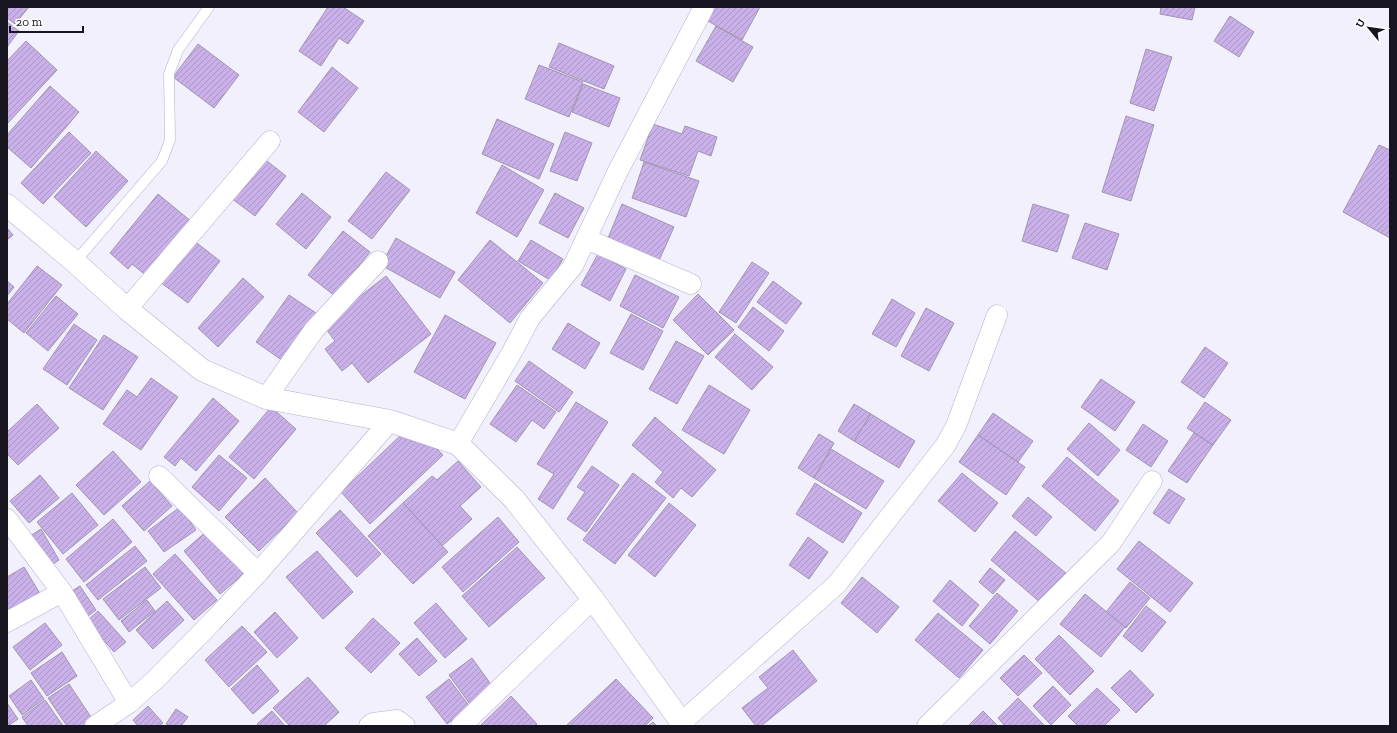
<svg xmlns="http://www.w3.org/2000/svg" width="1397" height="733" viewBox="0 0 1397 733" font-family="'Zilla Slab',serif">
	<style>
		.building { fill: url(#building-hatch); stroke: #a195b1 }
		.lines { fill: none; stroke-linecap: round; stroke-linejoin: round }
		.service-casing { stroke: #b5b0cf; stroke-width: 11 }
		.minor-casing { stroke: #b5b0cf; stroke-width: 21 }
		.tertiary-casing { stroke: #b5b0cf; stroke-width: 23 }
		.service { stroke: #fff; stroke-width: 10 }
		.minor { stroke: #fff; stroke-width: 20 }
		.tertiary { stroke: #fff; stroke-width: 22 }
	</style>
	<defs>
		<pattern id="building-hatch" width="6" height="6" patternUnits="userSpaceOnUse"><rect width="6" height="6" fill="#c9b0e9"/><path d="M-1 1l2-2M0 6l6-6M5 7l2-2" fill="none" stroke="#ac97c8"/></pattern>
	</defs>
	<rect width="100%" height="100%" fill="#f2f0fd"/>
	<!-- building -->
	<g class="building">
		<polygon points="7,7 29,7 15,24 7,18"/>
		<polygon points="328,7 343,7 364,21 348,44 339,38 321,66 299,51"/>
		<polygon points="713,7 760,7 742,40 706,20"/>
		<polygon points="1161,7 1195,7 1192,20 1160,14"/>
		<polygon points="1230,16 1254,32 1239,57 1214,41"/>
		<polygon points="7,22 19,31 7,47"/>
		<polygon points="716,26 753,47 733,82 696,61"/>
		<polygon points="26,41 57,70 7,124 7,61"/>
		<polygon points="559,43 614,66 604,89 549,67"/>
		<polygon points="198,44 239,75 214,108 173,77"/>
		<polygon points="1146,49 1172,57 1154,111 1130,103"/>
		<polygon points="539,65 583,82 569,117 525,99"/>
		<polygon points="332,67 358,88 324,132 298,112"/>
		<polygon points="583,84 620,98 609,127 572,112"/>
		<polygon points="50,86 79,112 31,168 7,147 7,135"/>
		<polygon points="1126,116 1154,125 1131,201 1102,192"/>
		<polygon points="497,119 554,144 539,179 482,154"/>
		<polygon points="653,124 682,134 685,126 717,137 711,156 698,151 689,176 640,160"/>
		<polygon points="69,132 91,153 43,204 21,183"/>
		<polygon points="565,132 592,143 577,181 550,171"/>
		<polygon points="1379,145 1390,150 1390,238 1343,212"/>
		<polygon points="96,151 128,181 86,227 54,197"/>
		<polygon points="262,157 286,176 255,216 231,198"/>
		<polygon points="644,162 699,181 686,217 632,198"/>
		<polygon points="502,165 544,190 517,237 476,213"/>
		<polygon points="386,172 410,190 372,239 348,221"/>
		<polygon points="302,193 331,217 306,249 276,224"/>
		<polygon points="555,193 584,208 568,238 539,223"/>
		<polygon points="158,194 192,222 148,277 132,264 128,269 110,253"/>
		<polygon points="622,204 674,227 657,265 606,243"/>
		<polygon points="1033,204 1069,215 1057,252 1022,241"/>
		<polygon points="1085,223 1119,234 1107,270 1072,258"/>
		<polygon points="7,228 13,235 7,240"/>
		<polygon points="343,231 370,252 335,296 308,275"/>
		<polygon points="396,238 455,272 440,298 381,265"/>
		<polygon points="193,240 220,261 188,303 160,282"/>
		<polygon points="490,240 543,283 510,323 458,280"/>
		<polygon points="531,240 563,259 550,280 518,261"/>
		<polygon points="598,254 626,269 610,301 581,285"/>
		<polygon points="752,262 769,273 736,323 719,312"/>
		<polygon points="37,266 62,285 24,333 7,319 7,304"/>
		<polygon points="635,275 679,297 663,328 620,306"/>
		<polygon points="386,276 431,334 368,383 352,363 342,371 325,349 335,341 323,325"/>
		<polygon points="243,278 264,297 218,347 198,328"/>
		<polygon points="7,281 14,287 7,296"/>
		<polygon points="773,281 802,303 786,324 757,302"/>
		<polygon points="698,294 734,330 708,355 673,320"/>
		<polygon points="289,295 316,313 283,361 256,342"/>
		<polygon points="56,296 78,314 48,351 26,333"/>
		<polygon points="892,299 915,313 896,347 872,334"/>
		<polygon points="753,307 784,331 769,351 738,327"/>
		<polygon points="926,308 954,323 929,371 901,356"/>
		<polygon points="631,314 663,331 643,370 610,353"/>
		<polygon points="445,315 496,343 465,399 414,372"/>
		<polygon points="568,323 600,343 585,369 552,349"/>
		<polygon points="74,324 97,340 67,385 43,369"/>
		<polygon points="735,334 773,367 752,390 715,357"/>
		<polygon points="104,335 138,357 103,410 69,388"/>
		<polygon points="676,341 704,356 677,404 649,389"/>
		<polygon points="1205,347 1228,363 1204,398 1181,382"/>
		<polygon points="529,361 573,392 559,412 515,381"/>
		<polygon points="151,378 178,397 141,450 103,424 127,390 137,397"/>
		<polygon points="1101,379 1135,402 1115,431 1081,407"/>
		<polygon points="517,385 556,412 544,429 532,420 516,442 490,424"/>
		<polygon points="709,385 750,410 724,454 682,430"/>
		<polygon points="213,398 239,421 196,471 181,458 175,466 164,457"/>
		<polygon points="576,402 608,422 553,509 538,499 554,474 537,464"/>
		<polygon points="1205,402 1231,420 1213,445 1187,428"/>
		<polygon points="37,404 59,428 18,465 7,454 7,432"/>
		<polygon points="854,404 871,414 854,441 838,431"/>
		<polygon points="271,407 296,429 254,479 229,457"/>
		<polygon points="993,413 1033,441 1018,462 978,435"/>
		<polygon points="871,414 915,441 899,468 854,441"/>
		<polygon points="655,417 716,470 692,497 681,488 673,498 655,482 663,472 632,445"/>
		<polygon points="1089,423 1120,450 1098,476 1067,449"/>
		<polygon points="1143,424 1168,441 1151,467 1126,450"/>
		<polygon points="403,433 412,442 416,437 424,446 429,441 443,455 370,524 341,492"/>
		<polygon points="1194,433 1213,445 1187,483 1168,471"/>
		<polygon points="819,434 834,443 814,478 798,468"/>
		<polygon points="978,435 1025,467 1006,495 959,462"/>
		<polygon points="831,449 884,481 866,509 814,478"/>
		<polygon points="113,451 141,482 104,515 76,485"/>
		<polygon points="219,455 247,478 219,511 192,487"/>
		<polygon points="1067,457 1119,501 1095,531 1042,486"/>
		<polygon points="458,461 481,487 460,506 472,519 442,546 403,503 432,476 437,480"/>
		<polygon points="592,466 619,485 586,532 567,519 585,492 577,487"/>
		<polygon points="633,473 666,498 615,564 583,540"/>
		<polygon points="962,473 998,503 975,532 938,501"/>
		<polygon points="40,475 59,498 29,523 10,501"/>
		<polygon points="265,478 298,513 259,551 225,517"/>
		<polygon points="150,481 172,506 144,531 122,506"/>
		<polygon points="815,483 862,513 843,543 796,514"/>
		<polygon points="1169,489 1185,499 1169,524 1153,513"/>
		<polygon points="72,493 98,525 63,554 37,522"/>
		<polygon points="1028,497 1052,517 1036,536 1012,516"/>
		<polygon points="403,503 448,552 413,584 368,536"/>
		<polygon points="669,503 696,525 655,577 628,555"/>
		<polygon points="180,507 196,530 164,552 148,531"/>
		<polygon points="340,510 381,554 357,577 316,533"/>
		<polygon points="498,517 519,542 463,592 442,567"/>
		<polygon points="113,519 132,542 84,582 66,559"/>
		<polygon points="41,529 59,560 49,567 30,536"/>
		<polygon points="208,530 245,573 220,594 184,551"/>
		<polygon points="1015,531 1067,574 1042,604 991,560"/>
		<polygon points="808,537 828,552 809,579 789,565"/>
		<polygon points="1139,541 1193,583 1170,612 1117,569"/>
		<polygon points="135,546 147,561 98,600 86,585"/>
		<polygon points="517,547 545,578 489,627 462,596"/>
		<polygon points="317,551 353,592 323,619 286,577"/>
		<polygon points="175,554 217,600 194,620 153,574"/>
		<polygon points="24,567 42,597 7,617 7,577"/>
		<polygon points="145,567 161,588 119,620 103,599"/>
		<polygon points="990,568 1005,580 993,594 979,582"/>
		<polygon points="862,577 899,607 877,633 841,603"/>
		<polygon points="950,580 979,605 962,626 933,601"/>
		<polygon points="1130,582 1150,598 1126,628 1106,612"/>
		<polygon points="80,586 96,610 84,619 67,594"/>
		<polygon points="997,593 1018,611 990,644 969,626"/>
		<polygon points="1085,594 1125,627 1101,657 1060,624"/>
		<polygon points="147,600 155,611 129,632 121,621"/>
		<polygon points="167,601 184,620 153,649 136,630"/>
		<polygon points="436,603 467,639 445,658 414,623"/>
		<polygon points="1146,606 1166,622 1142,652 1123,636"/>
		<polygon points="98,611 126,642 114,652 87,621"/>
		<polygon points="275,612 298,638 277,658 254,632"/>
		<polygon points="938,613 983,650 959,678 915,640"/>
		<polygon points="373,618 400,643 371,673 345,648"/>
		<polygon points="45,623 62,645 30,670 13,647"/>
		<polygon points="242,626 267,652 229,687 205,660"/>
		<polygon points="1059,635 1094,671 1070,695 1035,659"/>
		<polygon points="417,638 437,661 419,676 399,654"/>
		<polygon points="793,650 817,681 761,726 756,726 742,708 768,688 759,677"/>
		<polygon points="62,652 77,676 47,696 31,673"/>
		<polygon points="1024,655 1042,673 1018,696 1000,678"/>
		<polygon points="472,658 495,690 472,707 449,675"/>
		<polygon points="257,665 279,691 253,714 231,689"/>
		<polygon points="1130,670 1154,695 1136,713 1111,688"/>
		<polygon points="308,677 339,712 324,726 290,726 273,708"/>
		<polygon points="449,679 470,707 447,724 426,697"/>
		<polygon points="616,679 653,718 645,726 566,726"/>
		<polygon points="31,680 44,699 22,715 9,696"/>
		<polygon points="69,684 95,723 90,726 67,726 48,698"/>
		<polygon points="1053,686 1071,705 1051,725 1033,706"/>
		<polygon points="1097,688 1120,710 1104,726 1078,726 1068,716"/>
		<polygon points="511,696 537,724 535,726 480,726"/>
		<polygon points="1018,698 1045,726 1005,726 998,718"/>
		<polygon points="45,700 63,726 28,726 22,717"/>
		<polygon points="7,703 18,719 8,726 7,726"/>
		<polygon points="148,706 163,723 159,726 138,726 133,720"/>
		<polygon points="176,709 188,717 181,726 169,726 166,724"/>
		<polygon points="272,711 285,726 259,726 257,724"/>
		<polygon points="983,711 998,726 968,726"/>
		<polygon points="653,722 657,726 648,726"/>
	</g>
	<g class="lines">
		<!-- service casing -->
		<g class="service-casing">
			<polyline id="service" points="75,262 162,161 170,140 169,74 178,50 209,7"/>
		</g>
		<!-- minor casing -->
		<g class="minor-casing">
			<g id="minor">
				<polyline points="586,239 691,284"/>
				<polyline points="127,309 270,141"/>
				<polyline points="266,398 314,330 378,261"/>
				<polyline points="458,444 512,352 530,318 573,266 618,171 704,7"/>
				<polyline points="159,476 258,573"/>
				<polyline points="7,519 62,592 129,703"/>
				<polyline points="7,622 62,592"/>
				<polyline points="681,723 837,584 945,446 956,426 997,315"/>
				<polyline points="95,726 129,703 155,680 212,622 258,573 390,421"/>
				<polyline points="369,726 373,723 397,720 405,726"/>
				<polyline points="461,726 593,599"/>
				<polyline points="927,726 1111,543 1152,481"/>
			</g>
		</g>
		<!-- tertiary casing -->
		<g class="tertiary-casing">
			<polyline id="tertiary" points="7,205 75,262 127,309 202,370 266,398 390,421 458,444 514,499 593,599 684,726"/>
		</g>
		<!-- service -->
		<use href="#service" class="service"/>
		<!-- minor -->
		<use href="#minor" class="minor"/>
		<!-- tertiary -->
		<use href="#tertiary" class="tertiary"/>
	</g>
	<!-- border -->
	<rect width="1397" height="733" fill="none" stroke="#171620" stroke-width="16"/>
	<!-- north arrow -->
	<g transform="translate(1369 28) rotate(299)" stroke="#ffffff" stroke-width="3" paint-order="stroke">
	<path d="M0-3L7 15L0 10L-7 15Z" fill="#171620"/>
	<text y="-6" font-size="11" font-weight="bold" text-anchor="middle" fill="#171620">U</text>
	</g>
	<!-- scale -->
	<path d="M10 26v6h73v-6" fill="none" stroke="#171620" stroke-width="2"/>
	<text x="16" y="26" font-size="12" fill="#171620" stroke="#ffffff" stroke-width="3" paint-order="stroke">20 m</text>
</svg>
